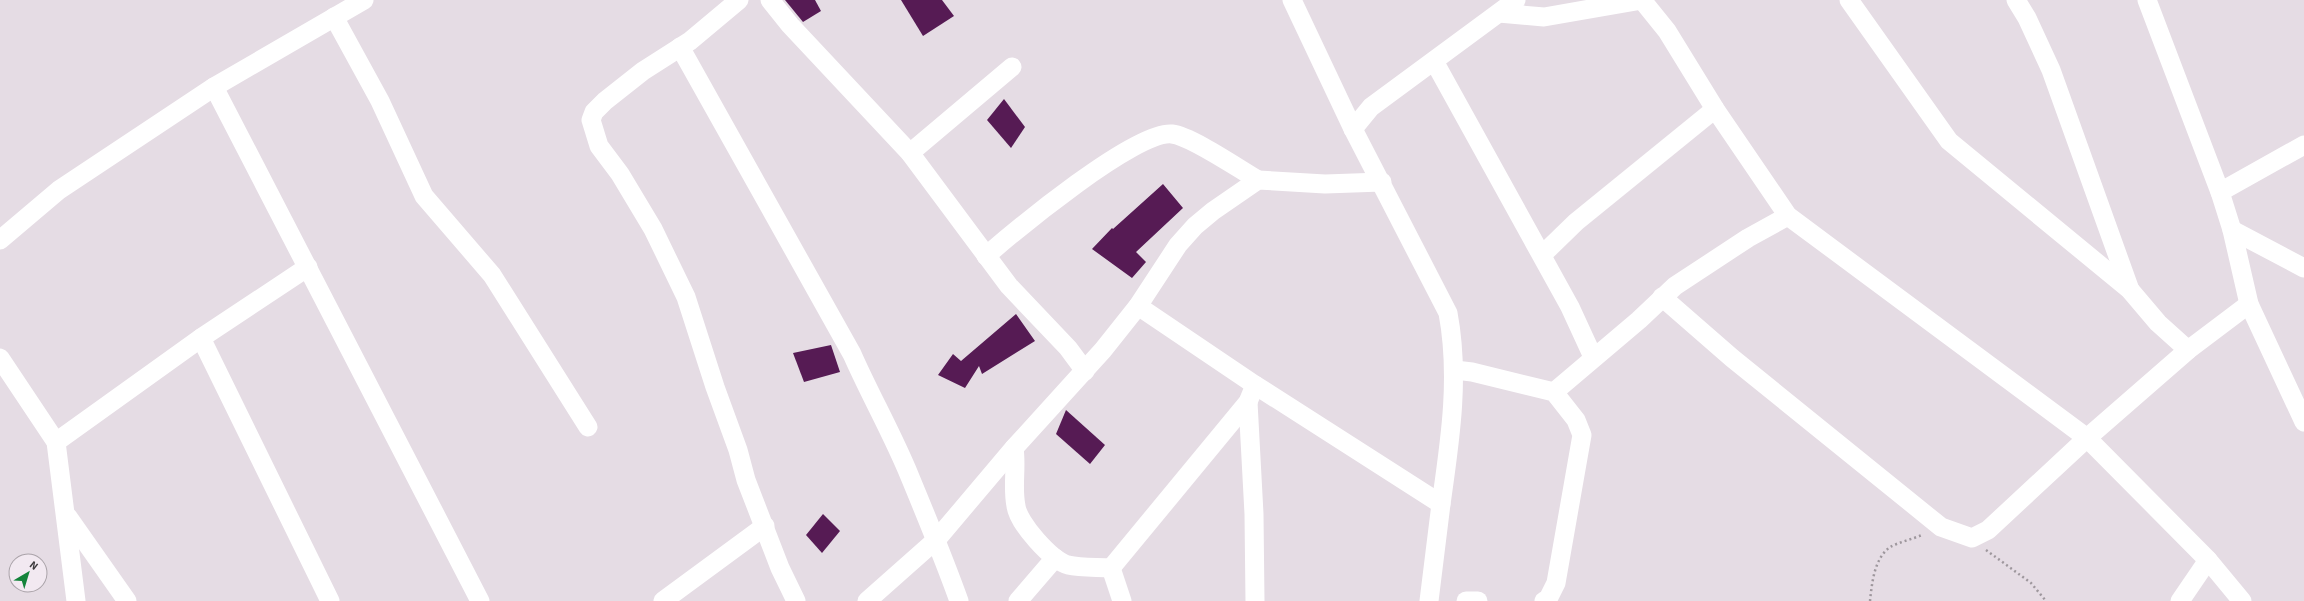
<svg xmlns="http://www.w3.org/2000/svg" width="2304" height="601" viewBox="0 0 2304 601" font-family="'Source Sans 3',sans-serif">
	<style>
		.building { fill: #561b54 }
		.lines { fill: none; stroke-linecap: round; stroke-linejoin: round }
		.path { stroke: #9e979d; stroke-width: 2.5; stroke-dasharray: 2 3; stroke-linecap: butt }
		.street { stroke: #fff; stroke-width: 19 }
	</style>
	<rect width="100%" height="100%" fill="#e5dce4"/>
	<!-- building -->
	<g class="building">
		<polygon points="785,0 815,0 821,11 803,22"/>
		<polygon points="901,0 942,0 954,16 923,36"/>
		<polygon points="1004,99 1025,127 1011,148 987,120"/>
		<polygon points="1163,184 1183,208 1136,252 1146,262 1132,278 1092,249 1112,228 1113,229"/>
		<polygon points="1016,314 1035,341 982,374 979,366 965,388 938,375 953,354 961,361"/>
		<polygon points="831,345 840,372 804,382 793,353"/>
		<polygon points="1066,410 1105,445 1090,464 1056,434"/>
		<polygon points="823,514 840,531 822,553 806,535"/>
	</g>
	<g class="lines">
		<!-- path -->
		<g class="path">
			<polyline points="1986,550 2031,583 2046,601"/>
			<path d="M 1870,601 C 1872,583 1874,559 1890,547 C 1899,542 1913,539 1922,535"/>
		</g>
		<!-- street -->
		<g class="street">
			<polyline points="739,0 690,41 643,71 605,101 594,112 591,120 599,146 620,174 653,229 686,297 715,387 738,450 746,480 780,568 796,601"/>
			<polyline points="770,0 790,25 910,153 1009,286 1068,348 1085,371"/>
			<path d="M 1292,0 L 1353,129 L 1448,313 C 1460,377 1450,441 1441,504 C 1437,536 1433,569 1429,601"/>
			<polyline points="1642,0 1667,31 1715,109 1788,216 2087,438 2208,560 2242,601"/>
			<polyline points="1849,0 1949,141 2130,290 2158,323 2188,350 2249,304"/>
			<polyline points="2016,0 2027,18 2051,70 2130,290"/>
			<polyline points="2147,0 2220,192 2232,230 2249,304 2304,422"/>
			<polyline points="1499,13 1544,17 1642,0"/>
			<polyline points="334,17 380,101 424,196 492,275 588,427"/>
			<path d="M 680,47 L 852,354 C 870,395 893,435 910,477 C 927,518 944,559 959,601"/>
			<polyline points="1434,61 1570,307 1593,357"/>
			<polyline points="214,87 480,601"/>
			<polyline points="1353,129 1371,107 1516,0"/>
			<polyline points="910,153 1012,67"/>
			<polyline points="2220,192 2304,145"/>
			<polyline points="2232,230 2304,268"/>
			<polyline points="0,240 59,190 214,87 364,0"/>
			<polyline points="1542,255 1576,222 1715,109"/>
			<path d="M 986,256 C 1016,230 1136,130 1172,134 C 1191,136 1239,169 1258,180"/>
			<polyline points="1662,297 1732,358 1941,527 1972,538 1988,530 2087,438 2188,350"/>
			<polyline points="1138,306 1255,385 1441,504"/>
			<polyline points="201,338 330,601"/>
			<polyline points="0,358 56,442 76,601"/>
			<polyline points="1455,370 1472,372 1554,392 1576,420 1582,435 1556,583 1548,599 1544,601"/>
			<polyline points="1554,392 1639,320 1675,286 1748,238 1788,216"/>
			<polyline points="1248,402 1254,514 1255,601"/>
			<polyline points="56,442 201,338 308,267"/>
			<path d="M 1014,448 C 1017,467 1012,487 1016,506 C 1018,523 1051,560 1068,565 C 1081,568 1097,567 1111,568"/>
			<polyline points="68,517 127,601"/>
			<polyline points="1111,568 1248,402 1255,385"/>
			<polyline points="1111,568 1122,601"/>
			<polyline points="663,601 765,526"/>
			<polyline points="867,601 937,539 1014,448 1103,350 1138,306 1178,245 1195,226 1213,211 1258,180 1325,184 1382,182"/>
			<polyline points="1018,601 1055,558"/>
			<polyline points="1466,601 1478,601"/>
			<polyline points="2180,601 2208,560"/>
		</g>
	</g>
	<!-- north arrow -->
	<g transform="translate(28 573) rotate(38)"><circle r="19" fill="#f2e9f1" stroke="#aaa3a9"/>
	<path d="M0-3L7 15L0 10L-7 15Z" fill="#13833a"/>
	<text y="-6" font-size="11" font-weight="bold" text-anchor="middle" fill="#3e3b3e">N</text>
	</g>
</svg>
